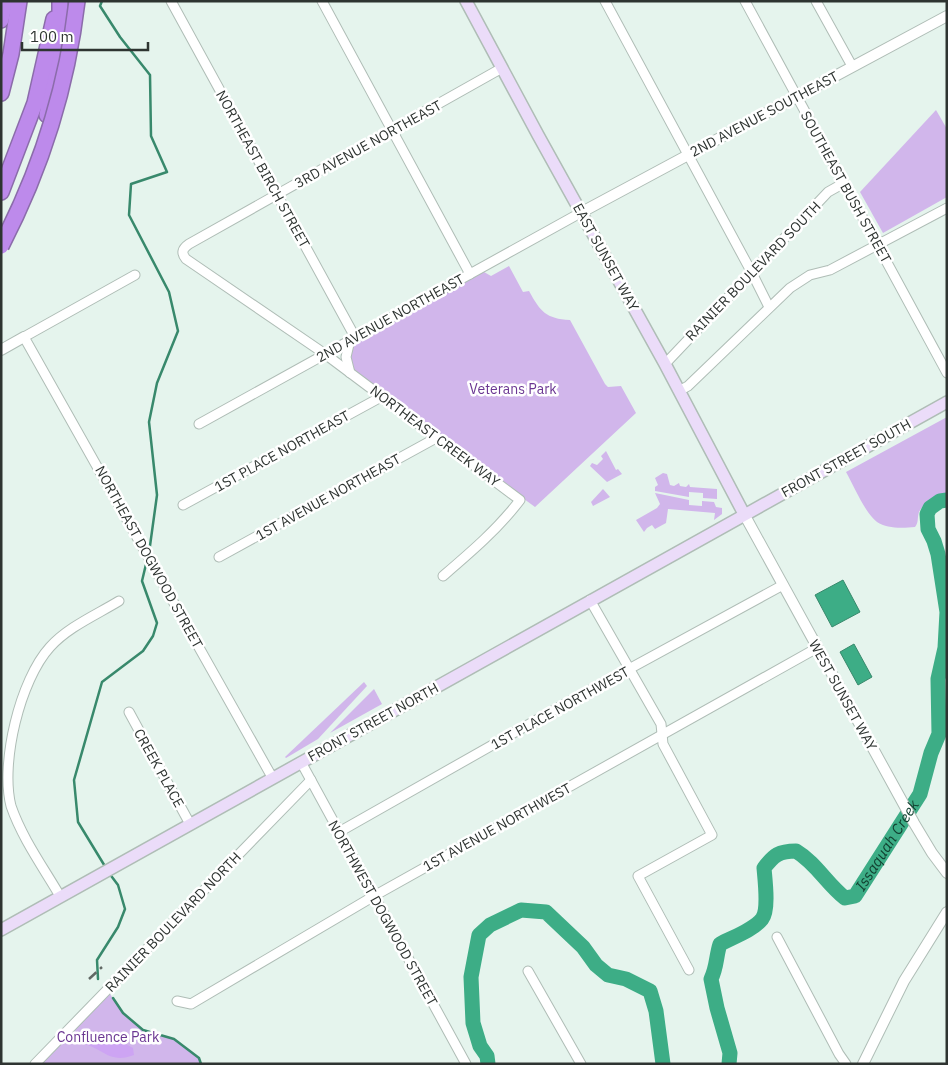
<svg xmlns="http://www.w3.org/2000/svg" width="948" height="1065" viewBox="0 0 948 1065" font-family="'IBM Plex Sans',sans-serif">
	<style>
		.green { fill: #d1b6eb }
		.forest { fill: #cda4f3 }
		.water { fill: #3dad86; stroke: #38896c }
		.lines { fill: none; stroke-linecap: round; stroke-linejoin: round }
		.stream { stroke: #38896c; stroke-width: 2.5 }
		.river { stroke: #3dad86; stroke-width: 15 }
		.minor-casing { stroke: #afbdb6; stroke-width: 11 }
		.tertiary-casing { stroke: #afbdb6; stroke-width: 12 }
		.secondary-casing { stroke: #afbdb6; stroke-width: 14 }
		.motorway-casing { stroke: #8b6caa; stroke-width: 18 }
		.minor { stroke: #fff; stroke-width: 9 }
		.tertiary { stroke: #fff; stroke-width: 10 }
		.secondary { stroke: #ebdcf9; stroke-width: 11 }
		.motorway { stroke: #bd8aeb; stroke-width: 15 }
		.rail { stroke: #606864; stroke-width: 2.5; stroke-dasharray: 10 5; stroke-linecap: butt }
		.motorway-bridge-casing { stroke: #8b6caa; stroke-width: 18; stroke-linecap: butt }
		.motorway-bridge { stroke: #bd8aeb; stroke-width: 15 }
		.labels { text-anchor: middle; stroke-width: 5; stroke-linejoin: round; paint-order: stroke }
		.street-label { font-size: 14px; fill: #2e3431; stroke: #fff }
		.park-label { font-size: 14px; fill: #6b3792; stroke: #fff }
		.water-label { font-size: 15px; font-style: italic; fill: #124231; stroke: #fff }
	</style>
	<rect width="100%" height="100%" fill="#e5f4ed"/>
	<!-- green -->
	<g class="green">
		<polygon points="936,110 947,129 947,197 883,233 860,192"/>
		<path d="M 509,266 L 523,292 L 529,291 C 540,311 546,319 570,320 L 605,384 L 608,387 L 621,386 L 636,413 L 535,507 L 394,404 L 354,370 L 349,362 L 351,349 L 355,343 L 484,272 L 491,276 Z"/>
		<path d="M 947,417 L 947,494 C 937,497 924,501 919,512 C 917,518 919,522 915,527 C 903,528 887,529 877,522 C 865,513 854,486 846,472 Z"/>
		<polygon points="606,451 616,470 618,469 622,474 607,482 590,466 592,463 597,465 603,459 601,456"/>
		<polygon points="663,473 667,474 670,485 674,486 679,483 680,486 686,487 689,484 690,487 717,489 717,499 703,498 703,493 689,492 689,497 655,491 655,487 658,485 655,478"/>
		<polygon points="603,489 610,497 593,506 591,502"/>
		<polygon points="655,493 689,500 689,505 702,506 702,501 714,502 716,507 722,508 722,514 714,520 715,513 668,509 666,523 655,529 652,525 647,528 644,532 636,520 657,508 660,504"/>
		<polygon points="364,682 367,686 318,739 286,758 285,757"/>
		<polygon points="374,689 382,704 330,733"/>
		<polygon points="110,994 123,1014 143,1030 174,1039 199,1058 201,1064 40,1064"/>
	</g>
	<!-- forest -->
	<path class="forest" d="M 93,1035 L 106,1041 L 122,1042 L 133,1048 L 134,1055 C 108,1065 102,1046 79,1043 L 82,1036 Z"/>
	<!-- water -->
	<g class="water">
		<polygon points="843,580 860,612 832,627 815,595"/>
		<polygon points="854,644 872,677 858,685 840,652"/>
	</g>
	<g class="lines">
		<!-- stream -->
		<g class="stream">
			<polyline points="102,1 100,6 120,37 150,75 151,136 167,172 131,184 129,215 169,292 178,331 157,383 149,422 157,495 149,553"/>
			<polyline points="106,868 78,822 74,780 102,682 143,651 153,636 157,623 142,581 147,560"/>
			<polyline points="98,979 97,960 118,927 125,909 118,885 109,873"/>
			<polyline points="113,998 123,1013 143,1030 174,1039 199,1058 201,1064"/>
		</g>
		<!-- river -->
		<g class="river">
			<polyline points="488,1064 487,1056 480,1046 473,1023 471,977 479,935 490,925 521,910 546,912 583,947 596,965 608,975 626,979 650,991 656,1011 663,1064"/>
			<path id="s1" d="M 729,1064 L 730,1053 L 717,1008 L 711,979 C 717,967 716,956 720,944 C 733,937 752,931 762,919 C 769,910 765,880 764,868 C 774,855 779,851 796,851 C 816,863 827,884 845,898 L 855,896 L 920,794 L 931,753 L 939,734 L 938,679 L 945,648 L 947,612 L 938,554 L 934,541 L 928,529 L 927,514 L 930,508 L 940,501 L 947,500"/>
		</g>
		<!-- minor casing -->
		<g class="minor-casing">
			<g id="minor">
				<polyline points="171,1 355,337"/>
				<polyline points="322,1 470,274"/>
				<polyline points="605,1 752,273 769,307"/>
				<polyline points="745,1 947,373"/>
				<polyline points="816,1 852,66"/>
				<polyline points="135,275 24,337 272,777"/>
				<polyline points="350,340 346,357 350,373"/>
				<polyline points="665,364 828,192 844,183"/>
				<polyline points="679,391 688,386 790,288 810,275 830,270 947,208"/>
				<polyline points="199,424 582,212"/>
				<polyline points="183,505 381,397"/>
				<polyline points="219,557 436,438"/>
				<path d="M 443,576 C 471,552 498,529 520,500 L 325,354 L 186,259 C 181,253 182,249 189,244 L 502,68"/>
				<polyline points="590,600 661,724 663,744 712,835 638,876 689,970"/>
				<polyline points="129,712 190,824"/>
				<polyline points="301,762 466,1064"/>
				<polyline points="339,832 563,705 783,585"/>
				<path d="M 60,896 C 43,867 22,838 11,806 C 0,763 20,680 50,647 C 68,627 96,615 119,601"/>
				<polyline points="777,937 839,1054 846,1064"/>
				<polyline points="528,971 581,1064"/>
				<polyline points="177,1001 191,1004 374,896 817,648"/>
				<polyline points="35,1064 311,780"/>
			</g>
		</g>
		<!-- tertiary casing -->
		<g class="tertiary-casing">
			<g id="tertiary">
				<polyline points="582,212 947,16"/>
				<polyline points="1,350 24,337"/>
				<polyline points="744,514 914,823 932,853 947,873"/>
				<polyline points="863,1064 904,981 947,912"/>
			</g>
		</g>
		<!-- secondary casing -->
		<g class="secondary-casing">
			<g id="secondary">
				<polyline points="466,1 538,135 665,364 744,514"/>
				<polyline points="1,930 947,402"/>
			</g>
		</g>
		<!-- motorway casing -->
		<g class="motorway-casing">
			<g id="motorway">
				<polyline points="1,20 5,1"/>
				<polyline points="1,93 11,54 19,1"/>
				<polyline points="47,115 60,44 60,1"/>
				<polyline points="1,192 35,103 54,19"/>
			</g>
		</g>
		<!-- minor -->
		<use href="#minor" class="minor"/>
		<!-- tertiary -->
		<use href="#tertiary" class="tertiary"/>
		<!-- secondary -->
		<use href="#secondary" class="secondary"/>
		<!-- motorway -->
		<use href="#motorway" class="motorway"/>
		<!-- rail -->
		<polyline class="rail" points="89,979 102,967"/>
		<!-- motorway-bridge casing -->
		<g class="motorway-bridge-casing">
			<path id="motorway-bridge" d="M 1,246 C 41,169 67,87 77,1"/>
		</g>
		<!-- motorway-bridge -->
		<use href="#motorway-bridge" class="motorway-bridge"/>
	</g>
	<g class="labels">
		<!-- street labels -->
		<g class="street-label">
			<text transform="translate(764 114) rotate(-28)" y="5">2ND AVENUE SOUTHEAST</text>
			<text transform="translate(368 144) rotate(-29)" y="5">3RD AVENUE NORTHEAST</text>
			<text transform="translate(263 169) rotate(61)" y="5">NORTHEAST BIRCH STREET</text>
			<text transform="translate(846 187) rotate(61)" y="5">SOUTHEAST BUSH STREET</text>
			<text transform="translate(606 257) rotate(61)" y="5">EAST SUNSET WAY</text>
			<text transform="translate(753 271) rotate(-46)" y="5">RAINIER BOULEVARD SOUTH</text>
			<text transform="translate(390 318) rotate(-29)" y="5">2ND AVENUE NORTHEAST</text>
			<text transform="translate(435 436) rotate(37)" y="5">NORTHEAST CREEK WAY</text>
			<text transform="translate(282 451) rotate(-29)" y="5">1ST PLACE NORTHEAST</text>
			<text transform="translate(846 458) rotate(-29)" y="5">FRONT STREET SOUTH</text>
			<text transform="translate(328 497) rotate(-29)" y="5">1ST AVENUE NORTHEAST</text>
			<text transform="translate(149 557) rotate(61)" y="5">NORTHEAST DOGWOOD STREET</text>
			<text transform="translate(843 695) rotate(61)" y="5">WEST SUNSET WAY</text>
			<text transform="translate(560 708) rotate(-29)" y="5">1ST PLACE NORTHWEST</text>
			<text transform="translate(373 722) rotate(-29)" y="5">FRONT STREET NORTH</text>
			<text transform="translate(159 768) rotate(61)" y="5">CREEK PLACE</text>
			<text transform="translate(497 827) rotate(-29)" y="5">1ST AVENUE NORTHWEST</text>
			<text transform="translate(383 913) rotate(61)" y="5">NORTHWEST DOGWOOD STREET</text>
			<text transform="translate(173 922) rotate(-46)" y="5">RAINIER BOULEVARD NORTH</text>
		</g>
		<!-- park labels -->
		<g class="park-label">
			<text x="513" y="394">Veterans Park</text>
			<text x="108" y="1042">Confluence Park</text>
		</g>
		<!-- water labels -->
		<g class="water-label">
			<text dy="5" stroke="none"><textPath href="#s1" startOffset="401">Issaquah Creek</textPath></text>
		</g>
	</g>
	<!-- border -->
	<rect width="948" height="1065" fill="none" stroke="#2e3431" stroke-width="5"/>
	<!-- scale -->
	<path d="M22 42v8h126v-8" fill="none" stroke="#2e3431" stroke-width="2.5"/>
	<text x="30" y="42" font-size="15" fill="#2e3431" stroke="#ffffff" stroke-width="4" paint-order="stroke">100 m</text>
</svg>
